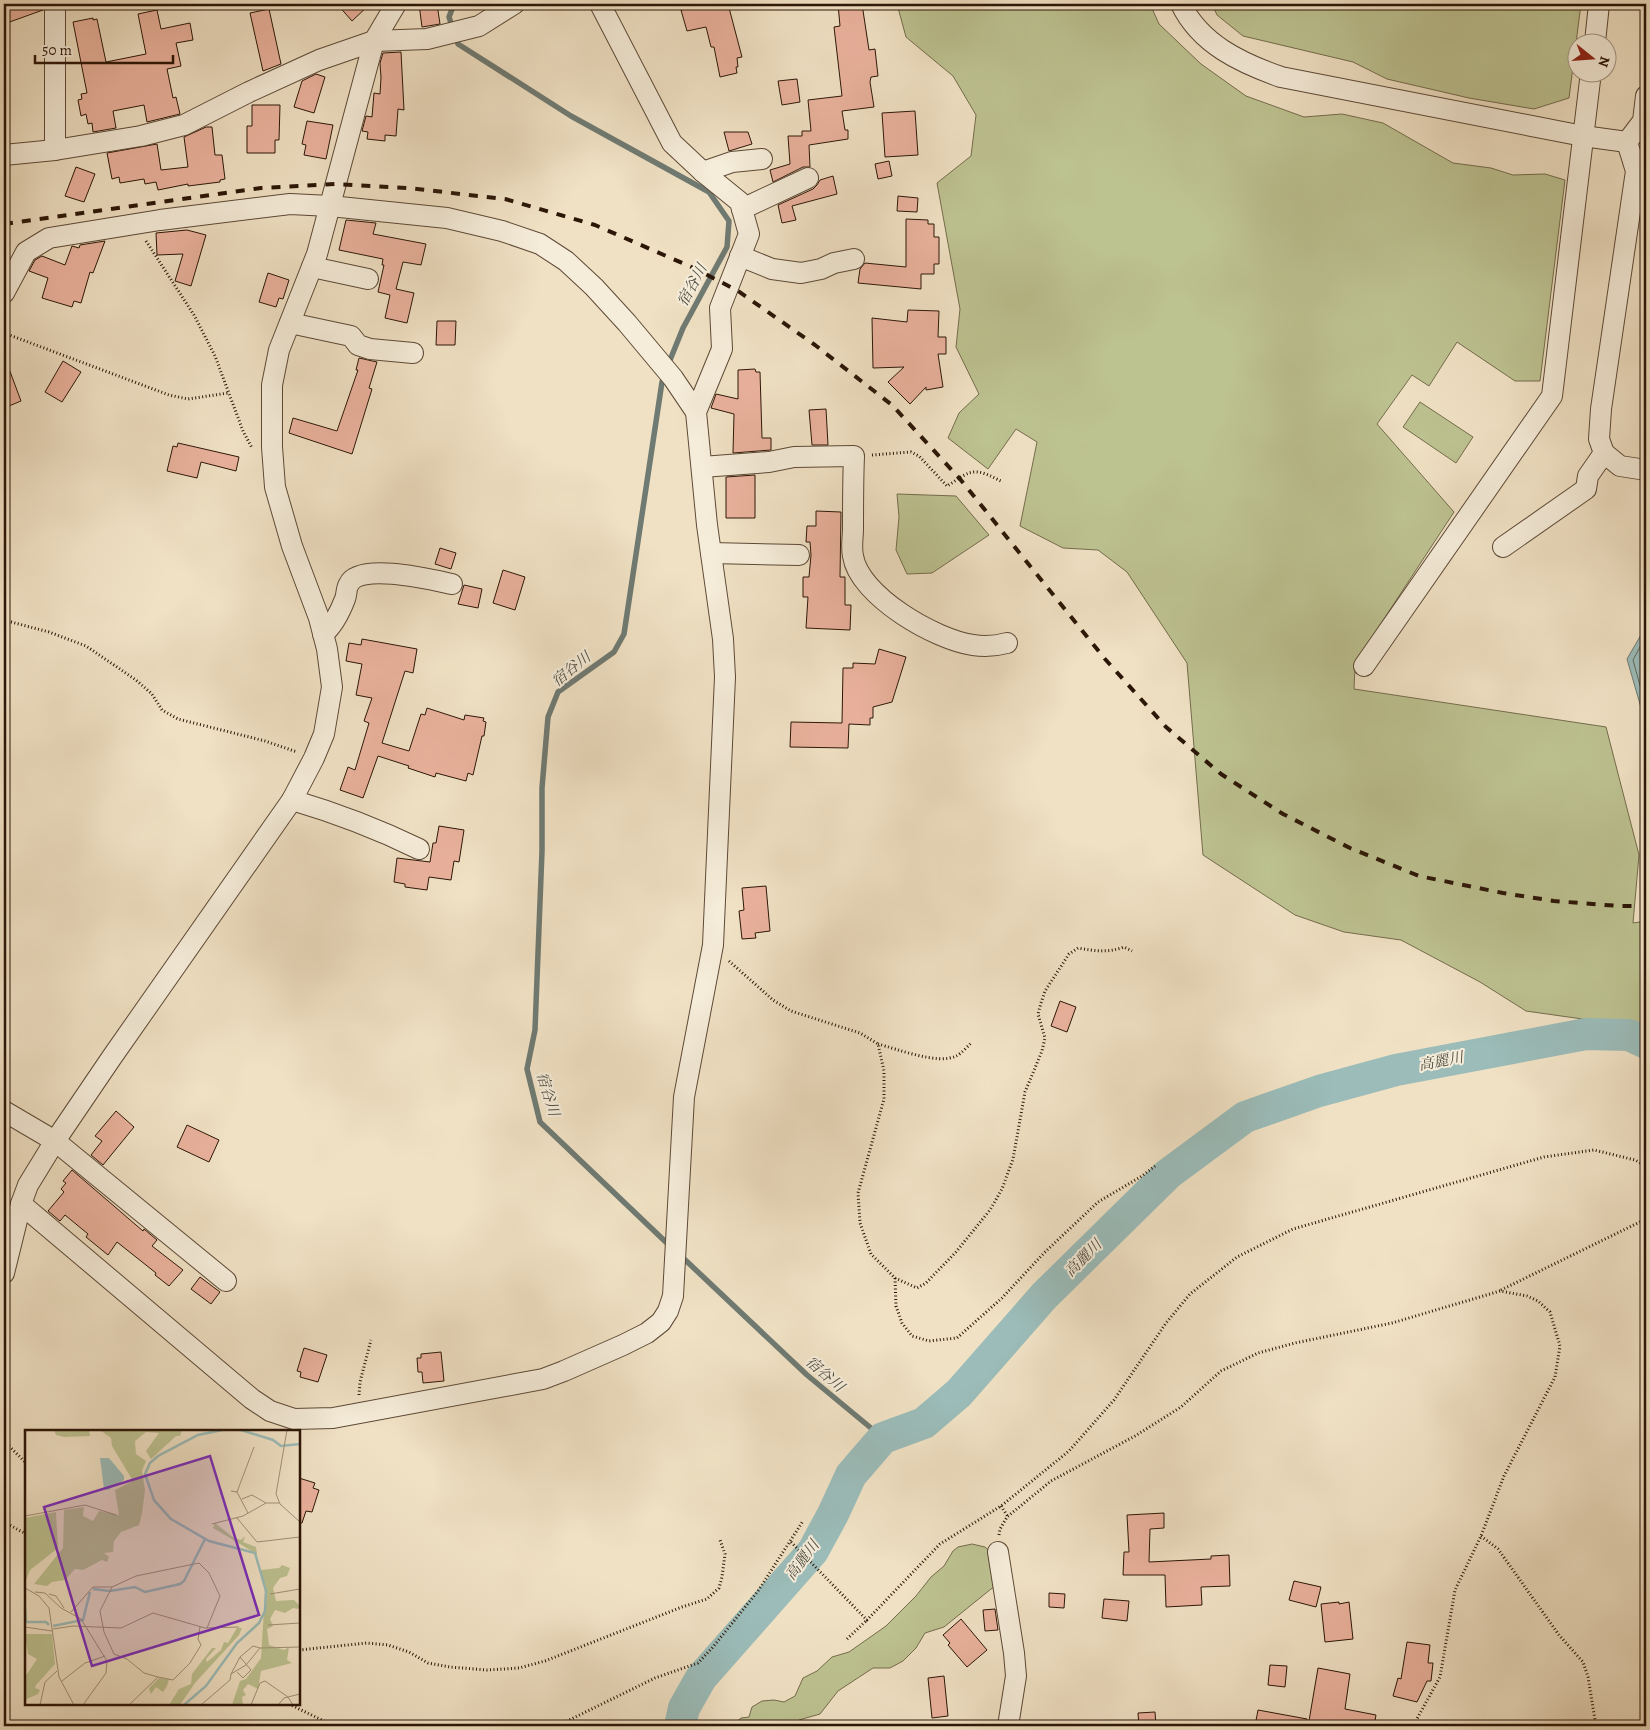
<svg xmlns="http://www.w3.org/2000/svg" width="1650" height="1730" viewBox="0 0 1650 1730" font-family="Alegreya,'Noto Serif JP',serif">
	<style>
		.green { fill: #bdc291; stroke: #746c4c }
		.water { fill: #9bbcb9; stroke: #6f7a72 }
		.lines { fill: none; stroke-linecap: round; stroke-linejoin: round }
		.shore { stroke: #646960; stroke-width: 1 }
		.stream { stroke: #6f7a72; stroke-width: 5.5 }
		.river { stroke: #9bbcb9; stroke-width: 32 }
		.building { fill: #eab29d; stroke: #2c1607 }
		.minor-casing { stroke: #5d4936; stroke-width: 22 }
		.path { stroke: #2c1607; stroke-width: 3; stroke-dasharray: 1 2.5; stroke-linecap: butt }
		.minor { stroke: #f5ecd9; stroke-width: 20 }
		.rail { stroke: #2c1607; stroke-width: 4; stroke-dasharray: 9 9; stroke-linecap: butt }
		.labels { text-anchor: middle; stroke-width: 4; stroke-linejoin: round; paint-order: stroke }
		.water-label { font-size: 15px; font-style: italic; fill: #535045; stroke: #f5ecd9 }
		.inset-river { fill: none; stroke: #9bbcb9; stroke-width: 2.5 }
		.inset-road { fill: none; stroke: #a29078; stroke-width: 1 }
		.view { fill: #7b2cbf; fill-opacity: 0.15; stroke: #7b2cbf; stroke-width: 2.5 }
		.inset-edge { fill: none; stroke: #2c1607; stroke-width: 2.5 }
	</style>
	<rect width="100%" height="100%" fill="#f0e1c4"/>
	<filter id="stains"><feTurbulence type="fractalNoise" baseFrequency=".004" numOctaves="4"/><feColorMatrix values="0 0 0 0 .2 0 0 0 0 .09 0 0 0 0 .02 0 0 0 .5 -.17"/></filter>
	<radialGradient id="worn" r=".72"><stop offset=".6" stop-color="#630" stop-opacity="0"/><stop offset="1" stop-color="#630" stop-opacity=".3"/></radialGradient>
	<!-- green -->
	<g class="green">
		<polygon points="897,4 1150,4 1159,24 1201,64 1246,96 1304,117 1342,114 1383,123 1453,163 1491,168 1513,175 1545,174 1565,180 1540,381 1515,381 1457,342 1429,386 1412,375 1377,424 1454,512 1378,628 1355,667 1354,689 1606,727 1639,855 1633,923 1646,921 1646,1028 1526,1011 1480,982 1401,940 1344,932 1295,915 1203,855 1187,663 1127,572 1098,550 1063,548 1020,526 1037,442 1016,429 988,469 948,438 959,413 979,394 956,347 960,309 937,183 971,156 976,115 953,76 906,37"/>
		<polygon points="1212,4 1581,4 1569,98 1534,109 1469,98 1387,79 1353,62 1243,36 1217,15"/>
		<polygon points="1420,402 1473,437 1456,463 1403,427"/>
		<polygon points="897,494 956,496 989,535 932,573 907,574 896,550 899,517"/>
		<polygon points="972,1544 985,1547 992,1553 998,1585 991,1589 944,1627 925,1633 916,1648 903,1661 890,1668 873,1668 838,1691 820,1714 799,1720 794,1726 732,1726 741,1718 749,1717 752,1707 762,1701 774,1700 784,1702 795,1696 803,1678 817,1671 832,1657 849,1652 886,1626 916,1596 931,1577 944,1566 953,1551 958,1547"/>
	</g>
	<!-- water -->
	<polygon class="water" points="1645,628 1646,628 1646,725 1627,659"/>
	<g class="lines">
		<!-- shore -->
		<polyline class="shore" points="1646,636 1633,660 1646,707"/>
		<!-- stream -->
		<g class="stream">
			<polyline points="454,4 449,17 458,44 571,116 709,192 729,221 727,247 683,328 668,365"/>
			<polyline points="665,374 662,382 624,634 614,652 558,692 548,717 542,788 542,851 535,1030 527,1069 540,1122 671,1247"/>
			<polyline points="680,1255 807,1375 883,1438"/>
		</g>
		<!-- river -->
		<polyline class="river" points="680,1726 684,1708 701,1678 813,1551 833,1514 851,1475 883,1438 924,1423 959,1393 1044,1296 1168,1174 1245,1117 1319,1091 1396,1070 1586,1034 1629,1035 1646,1043"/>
	</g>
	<!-- building -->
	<g class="building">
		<polygon points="10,4 43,4 43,10 4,24 4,6"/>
		<polygon points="337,4 370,4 352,21"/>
		<polygon points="419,4 437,4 440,24 422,27"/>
		<polygon points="705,4 728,4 742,57 737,58 738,67 736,67 737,73 720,77 714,47 711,47 706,27 687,31 681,10"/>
		<polygon points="838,4 862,4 869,50 875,49 878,76 871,77 870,82 874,107 842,111 845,130 848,130 848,139 809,145 810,167 803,167 773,182 770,170 790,164 788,136 802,136 802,131 811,131 808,100 842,96 834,27 840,26"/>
		<polygon points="269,9 281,64 263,71 250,13"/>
		<polygon points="157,10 161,29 190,23 193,40 176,43 181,66 167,69 173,98 176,97 180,114 147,122 144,105 113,111 116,128 93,132 92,123 88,124 86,114 81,116 78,100 82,99 81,94 87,93 73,22 93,18 93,20 97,19 106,62 146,54 138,14"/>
		<polygon points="401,52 404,110 398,109 396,136 385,135 385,141 367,139 368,132 362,131 366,116 372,117 374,93 380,94 381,78 380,63 383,53"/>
		<polygon points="316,74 325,77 314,113 294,107 302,81"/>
		<polygon points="797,79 800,102 782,105 778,81"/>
		<polygon points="252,105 280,105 279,140 275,140 275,153 247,153 247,126 252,126"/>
		<polygon points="915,111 918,155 885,157 882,113"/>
		<polygon points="307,121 333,125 326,159 304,155 306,145 302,144"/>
		<polygon points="206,127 212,127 215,155 222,155 225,179 220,180 220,182 188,186 188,184 158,190 156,182 145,184 144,179 120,183 119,177 112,179 107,153 157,144 161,170 188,167 184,137"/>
		<polygon points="724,132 748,132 752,144 729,151"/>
		<polygon points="889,161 892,176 878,179 875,164"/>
		<polygon points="76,167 95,174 84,202 65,196"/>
		<polygon points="833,176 837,194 792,206 796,220 782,223 778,205 813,189 817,185 820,180"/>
		<polygon points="898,196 918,198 917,212 897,211"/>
		<polygon points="906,219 928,220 928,224 934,224 934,237 939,237 939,264 934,264 934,274 921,274 921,289 858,283 860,269 865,263 906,267"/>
		<polygon points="346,220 376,223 373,234 426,244 421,265 403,262 396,289 414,293 407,323 385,318 390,295 378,292 384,265 382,265 383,259 339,250"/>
		<polygon points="187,230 206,235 191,286 175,281 183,254 157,255 156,233"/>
		<polygon points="105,241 93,273 90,272 81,303 74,301 72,307 42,298 48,278 29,271 35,260 42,256 65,265 72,246 79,248 80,245"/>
		<polygon points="268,273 289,280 283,299 279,298 276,307 259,302"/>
		<polygon points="908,310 939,311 938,337 946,337 946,354 938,354 943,387 926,390 926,387 910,404 888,382 904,367 873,368 872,318 907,322"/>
		<polygon points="437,321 456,321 455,345 436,345"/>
		<polygon points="4,358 5,358 21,401 4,408"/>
		<polygon points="359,358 377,362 369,388 372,389 352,454 289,433 293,418 337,431 358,370 356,370"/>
		<polygon points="63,361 81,372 62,402 45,392"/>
		<polygon points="755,369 756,372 760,372 762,438 771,438 771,450 733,453 734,414 711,408 716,394 738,399 738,370"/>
		<polygon points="826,409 828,445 812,445 809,410"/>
		<polygon points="178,443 239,457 236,471 201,462 197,478 167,471 173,446 177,447"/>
		<polygon points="755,475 755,518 726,518 726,477"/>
		<polygon points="816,511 841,512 840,577 845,577 845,605 851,605 850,630 806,628 808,597 803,597 803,577 809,577 811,555 810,542 806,542 807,526 816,526"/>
		<polygon points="440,548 456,553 451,569 435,564"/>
		<polygon points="503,570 525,577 515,610 493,603"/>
		<polygon points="464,585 482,589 478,608 458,604"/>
		<polygon points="362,639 417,649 413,673 405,671 382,743 409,751 421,714 425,715 427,708 464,720 465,715 484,718 483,721 486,722 484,736 482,736 473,775 468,773 466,781 436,773 435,777 408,768 409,766 378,756 363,798 340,790 348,767 355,770 369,723 364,721 372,698 356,695 362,664 346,661 349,643 361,645"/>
		<polygon points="879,649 906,657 892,702 873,707 873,718 870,718 870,725 849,724 848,748 790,747 791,722 842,723 843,668 853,668 853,663 875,664"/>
		<polygon points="439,826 464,830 459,862 454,861 451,880 429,877 427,890 405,887 405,884 394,882 397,858 430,862 433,843 436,843"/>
		<polygon points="766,886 770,931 755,933 756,938 742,939 739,911 744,910 742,888"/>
		<polygon points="1060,1001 1076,1007 1067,1032 1051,1026"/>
		<polygon points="116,1111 134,1127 103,1165 91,1155 102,1141 95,1136"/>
		<polygon points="187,1125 219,1140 209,1162 177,1147"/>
		<polygon points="72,1170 143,1231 144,1229 157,1240 152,1246 183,1270 169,1286 155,1275 156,1273 117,1242 108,1255 86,1237 88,1234 65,1215 60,1221 48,1211 64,1192 61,1189 66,1183 63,1181"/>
		<polygon points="200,1277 220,1292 211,1304 191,1289"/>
		<polygon points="304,1348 327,1355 318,1382 300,1377 301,1372 297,1371"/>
		<polygon points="441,1352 444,1381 423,1383 422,1372 418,1372 417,1358 421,1358 421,1354"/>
		<polygon points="299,1478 315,1483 313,1488 319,1490 312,1512 306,1511 302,1523 299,1523"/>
		<polygon points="1164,1513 1164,1528 1150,1529 1149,1562 1211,1559 1211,1556 1229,1555 1230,1586 1201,1587 1202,1605 1166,1607 1165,1575 1123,1575 1124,1552 1129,1552 1127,1515"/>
		<polygon points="1294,1581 1321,1587 1316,1607 1289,1600"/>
		<polygon points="1049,1593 1065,1594 1064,1608 1049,1607"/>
		<polygon points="1104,1599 1129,1601 1127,1621 1102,1618"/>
		<polygon points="1339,1602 1339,1604 1349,1602 1353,1639 1325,1642 1321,1604"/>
		<polygon points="995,1609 998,1630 985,1631 983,1610"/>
		<polygon points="961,1619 987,1650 967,1667 948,1645 950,1643 943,1635"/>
		<polygon points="1407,1642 1430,1645 1428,1663 1433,1663 1431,1681 1427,1681 1417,1702 1393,1696 1398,1678 1401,1679"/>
		<polygon points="1270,1665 1287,1666 1285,1687 1268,1685"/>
		<polygon points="1318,1668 1350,1674 1345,1709 1376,1715 1374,1726 1342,1722 1341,1725 1309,1721"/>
		<polygon points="944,1676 948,1716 932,1718 928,1678"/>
		<polygon points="1258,1710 1307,1719 1306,1726 1255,1726"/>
		<polygon points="1155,1712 1156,1726 1139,1726 1138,1713"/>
	</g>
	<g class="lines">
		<!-- minor casing -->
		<g class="minor-casing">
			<g id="minor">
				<polyline points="55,4 55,150"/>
				<path d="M 1181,4 C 1200,44 1241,63 1281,77 L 1583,136 L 1627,142"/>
				<polyline points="1595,42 1599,4"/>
				<polyline points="1627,142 1636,171 1601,409 1599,439 1604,453 1620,466 1646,470"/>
				<polyline points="1627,142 1643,121 1646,96"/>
				<polyline points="4,155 55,150 141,136 184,125 249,92 319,60 374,41 427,39 479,26 514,4"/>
				<polyline points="703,172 732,162 762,159"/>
				<polyline points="742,209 808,178"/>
				<polyline points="740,256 772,269 801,273 821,269 834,263 854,259"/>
				<polyline points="312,267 368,279"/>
				<polyline points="4,293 26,252 49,238 160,220 290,204 330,206 447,218 502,231 540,244 566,261 594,287 627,323 673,378 696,412"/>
				<polyline points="290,323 351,336 358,345 370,349 413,353"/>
				<path d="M 702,467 L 769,462 L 794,457 L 854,456 C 853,480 853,505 853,529 C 853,537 851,547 853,556 C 859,596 936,640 973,645 C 986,647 996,646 1007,643"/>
				<polyline points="1503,547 1586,489 1588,476 1604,453"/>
				<polyline points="711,553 799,555"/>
				<path d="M 323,634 C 334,625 340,612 345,599 C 347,594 346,588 349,584 C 359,562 433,580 452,584"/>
				<polyline points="1364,666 1552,396 1591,72"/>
				<path d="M 292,800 C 336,813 378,829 419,849"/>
				<polyline points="4,1111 55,1141 226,1281"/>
				<polyline points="21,1204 252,1399 270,1411 294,1419 333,1418 543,1379 564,1371 623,1345 647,1333 661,1322 668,1311 673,1296 684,1097 713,945 725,677 723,639 707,525 696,412 722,349 720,308 749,234 740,202 703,172 672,143 600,4"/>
				<polyline points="4,1273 21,1204 28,1185 55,1141 112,1057 292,800 314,758 324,734 332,687 327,649 319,618 292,546 275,487 272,447 272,385 279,350 317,254 374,41 396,4"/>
				<polyline points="998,1552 1014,1653 1016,1676 1008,1726"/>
			</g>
		</g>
		<!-- path -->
		<g class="path">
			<polyline points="146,241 194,315 215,356 243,431 252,448"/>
			<polyline points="4,333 169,395 188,399 228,393"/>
			<path d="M 872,455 L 911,452 L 919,456 L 947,486 C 954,482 963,475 969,473 C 980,469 992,477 1001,481"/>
			<polyline points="4,621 11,622 49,632 86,646 136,680 152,694 162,710 178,719 265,741 297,752"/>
			<path d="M 729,961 L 773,1000 L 791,1011 L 860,1033 L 878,1044 L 884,1071 L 884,1099 L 858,1193 L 860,1223 L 871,1254 L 895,1278 L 917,1288 L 926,1283 L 956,1252 L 990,1210 L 1002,1189 L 1013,1159 L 1025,1092 L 1042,1051 L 1045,1038 L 1038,1014 L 1041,1003 L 1045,991 L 1069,954 L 1078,948 C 1095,951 1108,953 1124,947 L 1132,951"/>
			<path d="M 878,1044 C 897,1049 938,1065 956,1056 C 961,1054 967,1047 971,1043"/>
			<polyline points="895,1278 896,1306 902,1323 912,1336 929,1341 957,1338 1002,1298 1044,1253 1098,1202 1142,1176 1155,1166"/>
			<polyline points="1501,1290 1646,1219"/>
			<polyline points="359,1395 360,1382 371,1340"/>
			<polyline points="4,1441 26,1463"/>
			<polyline points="1001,1506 1008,1517"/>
			<polyline points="4,1522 26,1534"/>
			<polyline points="999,1535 1000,1529 1007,1517 1051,1481 1135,1436 1181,1407 1221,1371 1258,1353 1295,1343 1392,1323 1500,1291 1527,1296 1538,1301 1550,1312 1560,1346 1555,1377 1504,1476 1481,1536 1455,1590 1440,1677 1413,1726"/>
			<polyline points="1481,1536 1498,1549 1559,1635 1583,1662 1588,1677 1596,1726"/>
			<polyline points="791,1542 867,1620 940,1544 1001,1506 1069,1451 1114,1400 1166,1323 1190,1294 1237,1257 1293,1229 1544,1157 1594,1150 1635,1160 1646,1166"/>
			<polyline points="847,1639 867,1620"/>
			<polyline points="299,1650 367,1643 388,1645 409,1652 428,1663 450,1667 487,1670 519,1668 545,1661 682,1607 707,1599 719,1588 722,1577 725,1554 720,1540"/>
			<polyline points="289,1704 334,1726"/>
			<polyline points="557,1726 655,1678 698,1663 713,1647 758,1591 803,1521"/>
		</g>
		<!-- minor -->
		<use href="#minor" class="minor"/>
		<!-- rail -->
		<polyline class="rail" points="4,224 261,188 335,184 408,188 505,199 595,225 696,269 738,291 815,345 892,405 960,479 1105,659 1166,727 1221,774 1283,814 1350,848 1419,876 1503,893 1554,901 1619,906 1646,906"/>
	</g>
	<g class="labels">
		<!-- water labels -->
		<g class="water-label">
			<text transform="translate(692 285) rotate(-62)" y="5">宿谷川</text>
			<text transform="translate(571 669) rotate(-39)" y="5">宿谷川</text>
			<text transform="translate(1441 1061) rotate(-11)" y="5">高麗川</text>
			<text transform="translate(548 1094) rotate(73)" y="5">宿谷川</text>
			<text transform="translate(1083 1258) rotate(-45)" y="5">高麗川</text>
			<text transform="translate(825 1374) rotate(41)" y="5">宿谷川</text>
			<text transform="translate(802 1560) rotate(-53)" y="5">高麗川</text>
		</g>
	</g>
	<!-- overview -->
	<g transform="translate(25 1430)">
		<rect width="275" height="275" fill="#f0e1c4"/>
		<path d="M 29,0 L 64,0 L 65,6 L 39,7 L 31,5 ZM 75,0 L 157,0 L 155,6 L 151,6 L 126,29 L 121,21 L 134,3 L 121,2 L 110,11 L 111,24 L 121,31 L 117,41 L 120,60 L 117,84 L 114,95 L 96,102 L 89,111 L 88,122 L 79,123 L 84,127 L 82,132 L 77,130 L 58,140 L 50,139 L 40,150 L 27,152 L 22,156 L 9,154 L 38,118 L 39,80 L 59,77 L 58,86 L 68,91 L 74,81 L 94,85 L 90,60 L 108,51 L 87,16 L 86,8 ZM 31,82 L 33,118 L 5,140 L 0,153 L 0,88 ZM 190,93 L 209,108 L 216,110 L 220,106 L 218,112 L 231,117 L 232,124 L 188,98 ZM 257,135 L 265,138 L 262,146 L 255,148 L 248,158 L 251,171 L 269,170 L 275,176 L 273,179 L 268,178 L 260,183 L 250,180 L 245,189 L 248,196 L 242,199 L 244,215 L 259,220 L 264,217 L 262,230 L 267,233 L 236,241 L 233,259 L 223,254 L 218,260 L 221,265 L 217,267 L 218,275 L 207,275 L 215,251 L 221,249 L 236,228 L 240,163 L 236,140 L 254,138 ZM 212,198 L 217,198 L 214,205 L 170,253 L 155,275 L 144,275 L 154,259 L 166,254 L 167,244 L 187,218 L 191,218 L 181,229 L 182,232 L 196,220 L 199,212 L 203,213 ZM 0,204 L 27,204 L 30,234 L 11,255 L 10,258 L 15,260 L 13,264 L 2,269 L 0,274 L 0,247 L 12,229 L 3,224 ZM 134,248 L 144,249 L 142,256 L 138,262 L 131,257 L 126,264 L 124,258 Z" fill="#bdc291"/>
		<path d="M 75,28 L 84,28 L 99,46 L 99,50 L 83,60 L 79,59 Z" fill="#9bbcb9"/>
		<path class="inset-river" d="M 216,0 L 248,10 L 256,16 L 275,14M 68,159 L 85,161 L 110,157 L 120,162 L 155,154 L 159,151 L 180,109M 0,178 L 1,192 L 21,192 L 24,195M 28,196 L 58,190 L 65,162M 159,275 L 181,256 L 212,213 L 234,193 L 240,181 L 241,161 L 230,123 L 184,111 L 146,89 L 129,70 L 120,44 L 125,33 L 133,26 L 173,5 L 197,0"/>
		<path class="inset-road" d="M 262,0 L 251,64 L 255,74 L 275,92M 206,61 L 212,62 L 223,83M 212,62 L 229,17M 217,69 L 227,65 L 241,73 L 254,73M 0,86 L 60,75 L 91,85M 212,88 L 232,112 L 275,107M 187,94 L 218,86 L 241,73M 87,157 L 75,181 L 79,202 L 89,224 L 102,229 L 119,243 L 133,247M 0,158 L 14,166 L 24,178 L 34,247 L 49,275M 10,162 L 20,163 L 36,178 L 56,189 L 82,231 L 81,243 L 58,275M 24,164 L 31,166 L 39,178M 245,164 L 275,159M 46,182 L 68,157 L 87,157 L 111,146 L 174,133 L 184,143 L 195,166 L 182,198M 243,195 L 275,193M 0,197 L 27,201M 28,199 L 48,196 L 96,198 L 128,183 L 180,198 L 214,197M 235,218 L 275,217M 212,242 L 218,248 L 226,240 L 215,227M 37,251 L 60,233 L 80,226M 15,275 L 20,252 L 32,241M 104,275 L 133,247 L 148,250 L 165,233 L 176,215 L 173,209 L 175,197M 176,275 L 205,250 L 206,244 L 215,227 L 228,216 L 235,218 L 221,235 L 206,244M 226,275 L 235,253 L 240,251 L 263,267 L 268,275M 253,275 L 259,268 L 275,264"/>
		<path class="view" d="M 185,26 L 234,185 L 67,236 L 19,77 Z"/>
		<rect width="275" height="275" class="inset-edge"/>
	</g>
	<!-- margin -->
	<rect width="1650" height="1730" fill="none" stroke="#f0e1c4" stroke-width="20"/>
	<rect x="5" y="5" width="1640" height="1720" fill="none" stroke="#2c1607" stroke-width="2.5"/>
	<rect x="10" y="10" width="1630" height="1710" fill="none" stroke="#2c1607"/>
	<!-- north arrow -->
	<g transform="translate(1592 58) rotate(107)"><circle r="24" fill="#f5ecd9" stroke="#a59685"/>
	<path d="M0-4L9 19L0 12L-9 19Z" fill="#8f2418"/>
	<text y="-8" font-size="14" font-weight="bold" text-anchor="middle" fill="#2c1607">N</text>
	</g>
	<!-- scale -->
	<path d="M35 55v8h138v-8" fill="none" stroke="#2c1607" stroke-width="2.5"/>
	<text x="42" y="55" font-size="15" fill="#2c1607" stroke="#f5ecd9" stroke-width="4" paint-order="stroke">50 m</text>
	<rect width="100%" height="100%" filter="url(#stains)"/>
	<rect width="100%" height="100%" fill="url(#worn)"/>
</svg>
